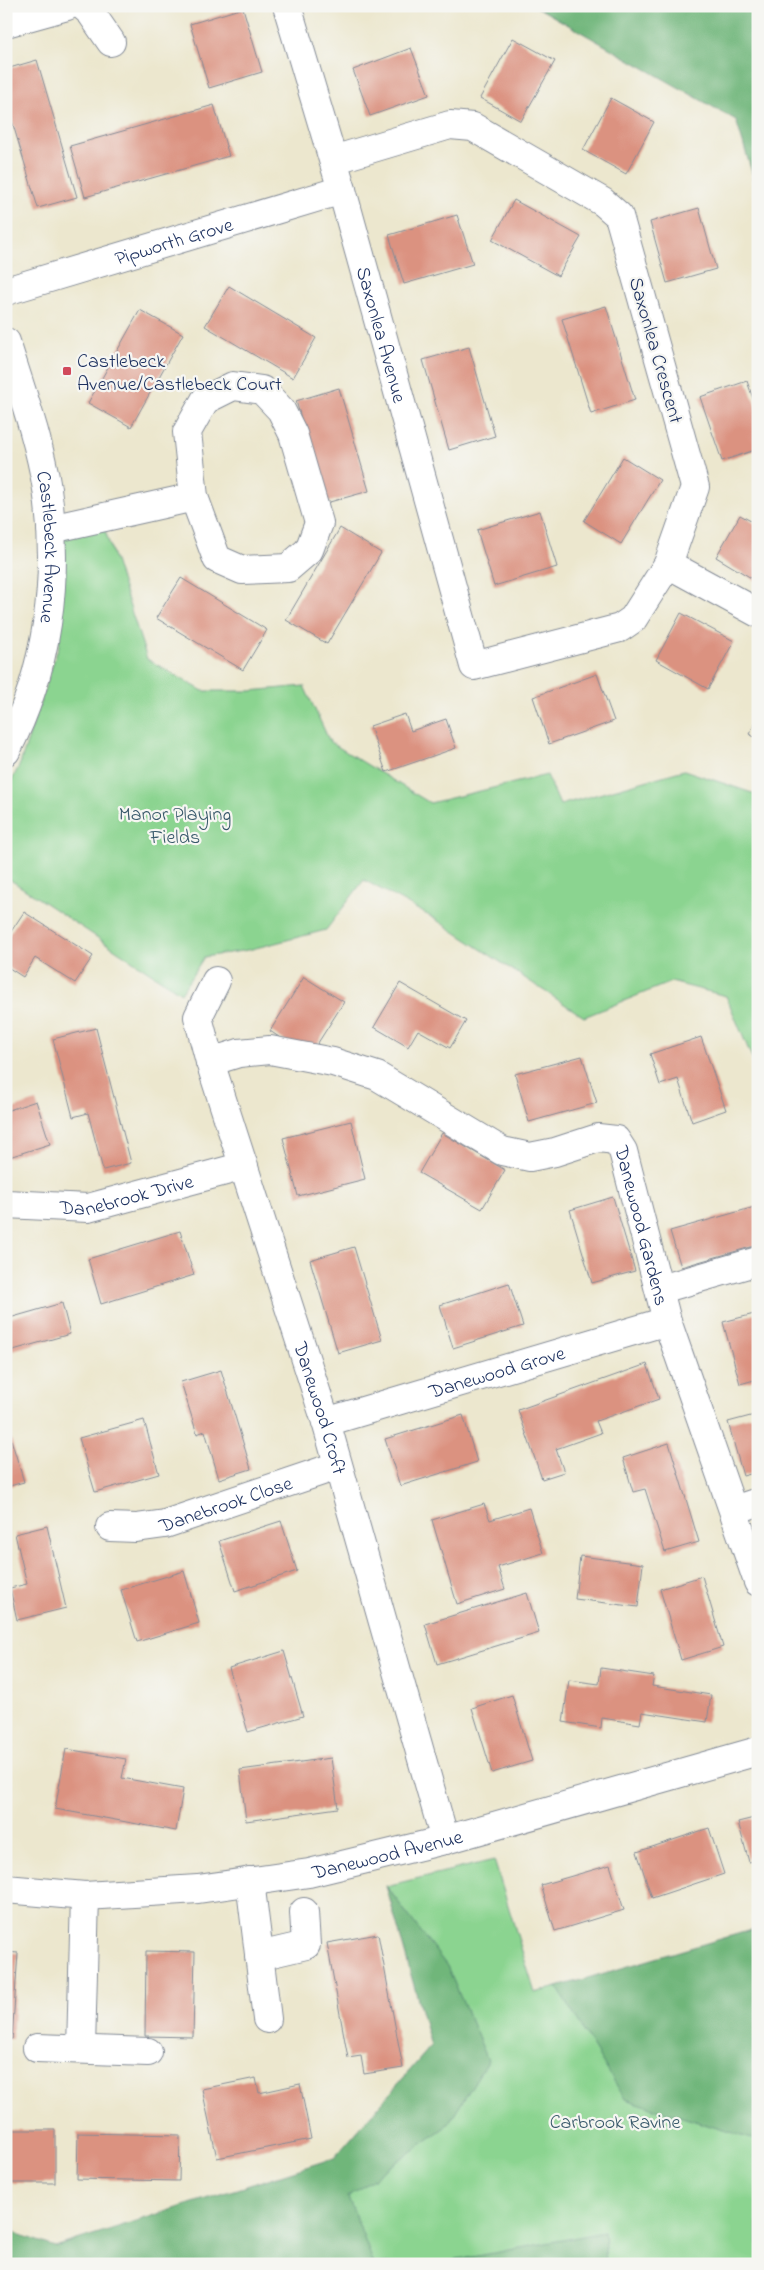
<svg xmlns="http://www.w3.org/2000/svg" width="764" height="2270" viewBox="0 0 764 2270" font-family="'Indie Flower',sans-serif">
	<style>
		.green { fill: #8bd490; stroke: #538277 }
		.forest { fill: #70b67a; stroke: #46726c }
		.building { fill: #db9280 }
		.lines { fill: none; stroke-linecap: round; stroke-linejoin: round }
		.minor-casing { stroke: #848b96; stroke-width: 30 }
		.minor { stroke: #fff; stroke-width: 28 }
		.poi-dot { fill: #d1495b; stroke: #f6f6f2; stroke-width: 2 }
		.labels { text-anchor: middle; stroke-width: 4.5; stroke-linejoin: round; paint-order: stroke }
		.street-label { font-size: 20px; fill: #1b2f5e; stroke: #f6f6f2 }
		.poi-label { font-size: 20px; fill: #1b2f5e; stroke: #f6f6f2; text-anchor: start }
		.park-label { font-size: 20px; fill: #37586a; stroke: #f6f6f2 }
	</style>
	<rect width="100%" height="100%" fill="#f6f6f2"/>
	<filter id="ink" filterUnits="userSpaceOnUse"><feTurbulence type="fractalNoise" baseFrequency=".02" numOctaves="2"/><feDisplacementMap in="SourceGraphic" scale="10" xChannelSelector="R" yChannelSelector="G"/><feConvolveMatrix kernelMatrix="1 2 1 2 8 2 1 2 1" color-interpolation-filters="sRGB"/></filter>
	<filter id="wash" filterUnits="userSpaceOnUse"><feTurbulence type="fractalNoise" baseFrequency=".0096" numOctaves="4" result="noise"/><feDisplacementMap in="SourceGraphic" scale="20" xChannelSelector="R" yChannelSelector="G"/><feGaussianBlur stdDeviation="1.12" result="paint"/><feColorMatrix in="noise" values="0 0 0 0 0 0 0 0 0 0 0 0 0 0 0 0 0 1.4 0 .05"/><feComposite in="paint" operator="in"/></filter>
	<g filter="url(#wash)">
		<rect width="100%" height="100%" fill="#ece7ce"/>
		<!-- green -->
		<g class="green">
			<polygon points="102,521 147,659 203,691 250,691 304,686 330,742 430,803 547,775 560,805 684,770 758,795 758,1072 726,996 671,982 584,1017 435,919 364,880 326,930 248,950 204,957 181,993 6,877 6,792 20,764 59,645 65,531"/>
			<polygon points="494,1860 535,1993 557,1987 559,1989 758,1929 758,2264 6,2264 337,2158 434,2049 392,1893 386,1886"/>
		</g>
		<!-- forest -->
		<g class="forest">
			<polygon points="535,6 758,6 758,192 736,120"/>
			<polygon points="386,1886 447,1966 488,2060 448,2125 348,2197 374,2264 6,2264 6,2230 55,2247 334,2158 431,2046"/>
			<polygon points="758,1928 758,2141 625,2099 557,1987"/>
			<polygon points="604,2232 606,2264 436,2264"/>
		</g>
		<g id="blocks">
			<!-- building -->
			<g class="building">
				<polygon points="243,8 262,72 209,88 190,24"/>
				<polygon points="513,38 555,61 521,121 480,98"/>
				<polygon points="411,48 429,95 370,116 353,70"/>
				<polygon points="37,60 77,197 38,208 6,101 6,69"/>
				<polygon points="611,98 654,122 626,174 583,150"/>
				<polygon points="214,105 229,156 85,197 70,146"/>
				<polygon points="514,200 581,237 558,276 492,240"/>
				<polygon points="699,208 716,269 667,283 650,222"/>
				<polygon points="457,215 473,264 404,284 389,235"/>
				<polygon points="229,286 316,338 293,378 205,326"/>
				<polygon points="606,306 635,400 591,414 562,319"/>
				<polygon points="140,310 183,334 131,427 88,403"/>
				<polygon points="469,347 495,436 449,450 423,360"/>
				<polygon points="747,381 758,413 758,449 722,461 700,397"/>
				<polygon points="339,388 369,491 326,503 296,401"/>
				<polygon points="623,457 660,480 621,544 584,521"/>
				<polygon points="540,511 557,567 494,586 477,530"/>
				<polygon points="740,515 758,525 758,582 716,557"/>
				<polygon points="340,528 381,553 327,644 286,620"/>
				<polygon points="181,578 267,630 243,670 156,618"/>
				<polygon points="681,613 734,641 708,689 656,660"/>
				<polygon points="597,674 614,721 549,744 533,697"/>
				<polygon points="405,714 411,731 446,719 456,748 386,772 370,726"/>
				<polygon points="758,718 758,739 749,734"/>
				<polygon points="24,912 93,956 75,983 35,958 23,977 6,966 6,939"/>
				<polygon points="304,977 344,1002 309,1057 270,1031"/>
				<polygon points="400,983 466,1021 450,1048 418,1030 408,1047 374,1027"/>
				<polygon points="96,1028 131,1163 103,1170 88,1113 73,1117 53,1039"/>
				<polygon points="701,1037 726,1110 692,1122 678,1079 660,1085 650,1054"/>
				<polygon points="582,1056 597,1103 529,1122 515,1074"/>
				<polygon points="36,1101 50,1144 6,1158 6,1111"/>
				<polygon points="351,1121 365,1179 298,1196 283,1138"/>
				<polygon points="442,1133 505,1170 482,1209 419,1173"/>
				<polygon points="613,1197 635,1271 592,1283 570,1210"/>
				<polygon points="758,1206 758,1245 681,1267 670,1231"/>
				<polygon points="180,1231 194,1275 101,1304 88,1259"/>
				<polygon points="354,1247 382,1340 338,1353 310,1260"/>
				<polygon points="509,1283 523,1326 453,1348 440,1305"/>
				<polygon points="62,1303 70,1334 6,1352 6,1319"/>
				<polygon points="758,1313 758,1379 740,1384 723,1322"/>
				<polygon points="647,1364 659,1399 596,1421 601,1433 556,1449 564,1472 542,1479 518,1410"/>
				<polygon points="221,1370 251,1469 219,1479 205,1431 197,1434 181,1382"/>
				<polygon points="758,1414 758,1472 743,1476 728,1422"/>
				<polygon points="463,1415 477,1462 400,1486 385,1439"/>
				<polygon points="144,1420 159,1474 95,1492 79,1438"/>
				<polygon points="6,1423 24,1482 6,1487"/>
				<polygon points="669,1443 699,1542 665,1552 645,1489 633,1492 623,1458"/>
				<polygon points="484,1504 490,1520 529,1508 543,1553 498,1567 505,1589 457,1604 432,1520"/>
				<polygon points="281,1521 297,1571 235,1591 219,1541"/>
				<polygon points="47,1526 66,1608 17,1620 10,1588 27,1584 15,1534"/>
				<polygon points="580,1556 643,1564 638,1607 575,1599"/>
				<polygon points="184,1571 199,1623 137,1642 121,1590"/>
				<polygon points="702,1576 723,1647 681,1660 660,1589"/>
				<polygon points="527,1593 539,1633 437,1664 425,1624"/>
				<polygon points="284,1651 303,1716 248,1732 229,1668"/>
				<polygon points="601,1668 654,1676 652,1686 711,1695 707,1722 642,1712 640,1724 602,1718 601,1728 563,1722 569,1680 599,1684"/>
				<polygon points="512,1695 532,1761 492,1773 472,1708"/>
				<polygon points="66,1749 126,1759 122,1778 183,1789 176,1831 55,1809"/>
				<polygon points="331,1758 338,1808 246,1821 240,1770"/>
				<polygon points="758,1817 758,1860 749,1862 738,1822"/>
				<polygon points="709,1828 724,1874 652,1898 637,1852"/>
				<polygon points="610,1865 624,1910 555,1931 541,1885"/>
				<polygon points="378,1934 403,2068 364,2074 361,2056 348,2058 327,1943"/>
				<polygon points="146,1951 195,1952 193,2037 145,2036"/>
				<polygon points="6,1952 18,1953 12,2039 6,2039"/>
				<polygon points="256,2078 259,2093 300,2084 311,2139 217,2158 202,2089"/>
				<rect x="6" y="2130" width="49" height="53"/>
				<polygon points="78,2133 180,2135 179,2181 77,2179"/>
			</g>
		</g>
	</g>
	<g filter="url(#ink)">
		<use href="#blocks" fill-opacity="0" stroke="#848b96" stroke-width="1"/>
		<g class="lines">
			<!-- minor casing -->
			<g class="minor-casing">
				<g id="minor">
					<polyline points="83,6 91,13 111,42"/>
					<path id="s1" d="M 287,6 L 342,190 L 474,666 L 620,628 L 633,619 L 668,564 L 695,487 L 619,216 L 603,202 L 473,127 L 450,125 L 333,160"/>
					<polyline points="6,23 67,6"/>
					<path id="s2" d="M 6,291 L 342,190"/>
					<path id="s3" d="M 6,342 C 21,390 39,439 47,489 C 60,578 48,670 6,751"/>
					<polygon points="233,386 262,390 281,410 293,434 319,523 309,550 288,568 242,570 217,559 194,497 187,432 205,400"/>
					<polyline points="51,529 194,497"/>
					<polyline points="668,564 758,613"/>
					<path id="s4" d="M 216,981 L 198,1017 L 210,1062 L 326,1422 L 445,1840"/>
					<path id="s5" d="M 210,1062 L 239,1053 L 270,1050 L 333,1062 L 377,1076 L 502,1151 L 530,1157 L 555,1152 L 598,1138 L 616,1140 L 623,1151 L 667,1321 L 758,1582"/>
					<path id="s6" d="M 6,1204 L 88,1208 L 244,1166"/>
					<polyline points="661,1289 758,1261"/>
					<path id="s7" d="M 326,1422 L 667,1321"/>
					<polyline points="734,1510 758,1502"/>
					<path id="s8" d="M 110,1527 L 136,1528 L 165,1524 L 337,1466"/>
					<polyline points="250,1881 267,2019"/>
					<path id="s9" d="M 6,1889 L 85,1896 L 198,1889 L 309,1873 L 445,1840 L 758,1751"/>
					<polyline points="259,1956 306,1945 304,1912"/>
					<polyline points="37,2048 148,2052"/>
					<polyline points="81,2049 85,1896"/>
				</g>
			</g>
			<!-- minor -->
			<use href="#minor" class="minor"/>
		</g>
	</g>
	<!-- markers -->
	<rect class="poi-dot" x="62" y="366" width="10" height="10" rx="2.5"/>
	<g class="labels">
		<!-- street labels -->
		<g class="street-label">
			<text dy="7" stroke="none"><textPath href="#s2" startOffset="175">Pipworth Grove</textPath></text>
			<text dy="7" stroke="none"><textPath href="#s1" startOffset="342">Saxonlea Avenue</textPath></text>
			<text transform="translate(657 350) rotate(74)" y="7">Saxonlea Crescent</text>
			<text dy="7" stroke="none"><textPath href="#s3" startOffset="211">Castlebeck Avenue</textPath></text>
			<text dy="7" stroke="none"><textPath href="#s6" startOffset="122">Danebrook Drive</textPath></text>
			<text dy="7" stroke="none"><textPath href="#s5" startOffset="525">Danewood Gardens</textPath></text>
			<text dy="7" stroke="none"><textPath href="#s7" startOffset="178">Danewood Grove</textPath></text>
			<text dy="7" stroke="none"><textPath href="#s4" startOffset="450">Danewood Croft</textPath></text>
			<text dy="7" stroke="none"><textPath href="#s8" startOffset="119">Danebrook Close</textPath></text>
			<text dy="7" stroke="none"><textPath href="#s9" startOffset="385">Danewood Avenue</textPath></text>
		</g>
		<!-- poi labels -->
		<g class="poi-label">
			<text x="77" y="367">Castlebeck<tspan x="77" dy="23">Avenue/Castlebeck Court</tspan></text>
		</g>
		<!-- park labels -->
		<g class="park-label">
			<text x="175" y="820">Manor Playing<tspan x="175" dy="23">Fields</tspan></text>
			<text x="615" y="2128">Carbrook Ravine</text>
		</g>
	</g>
	<!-- margin -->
	<rect width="764" height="2270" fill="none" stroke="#f6f6f2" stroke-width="25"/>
</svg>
